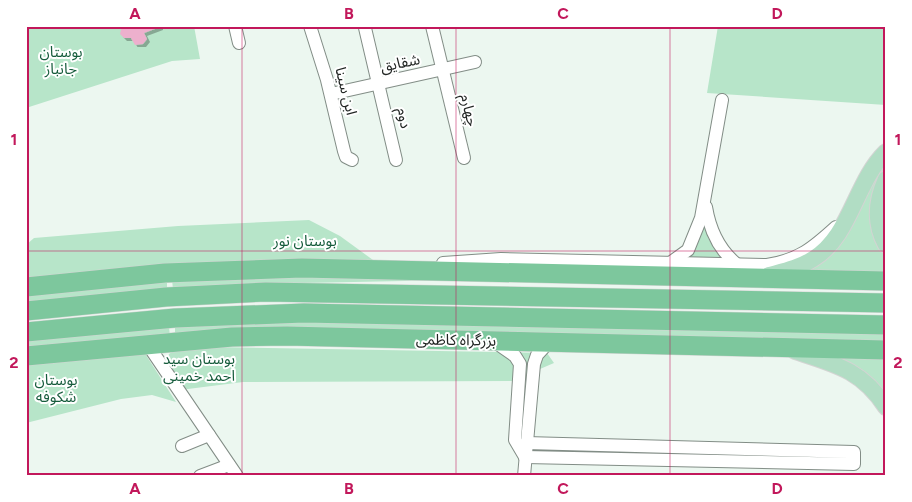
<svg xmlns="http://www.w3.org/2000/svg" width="912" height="502" viewBox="0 0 912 502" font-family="Figtree,'Noto Sans Arabic',sans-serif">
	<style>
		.green { fill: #b7e5c9 }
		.building { fill: #edb0cd; filter: url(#shadow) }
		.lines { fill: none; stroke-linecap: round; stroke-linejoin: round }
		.minor-casing { stroke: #828d86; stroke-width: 14 }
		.major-casing { stroke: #d3d4d3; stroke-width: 18 }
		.highway-casing { stroke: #d3d4d3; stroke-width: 20 }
		.minor { stroke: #fff; stroke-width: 12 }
		.major { stroke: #b1ddc4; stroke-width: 16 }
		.highway { stroke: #7dc79d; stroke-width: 19 }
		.grid { fill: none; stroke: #c2185b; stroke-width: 1; stroke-opacity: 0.55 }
		.labels { text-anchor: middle; stroke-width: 4; stroke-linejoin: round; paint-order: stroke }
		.park-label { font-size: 15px; fill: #165c3c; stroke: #fff }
		.street-label { font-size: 15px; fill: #222624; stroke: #fff }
		.neatline { fill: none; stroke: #c2185b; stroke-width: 2 }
		.grid-label { font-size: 16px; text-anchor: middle; font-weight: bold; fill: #c2185b }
	</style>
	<defs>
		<filter id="shadow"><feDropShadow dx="3" dy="3" stdDeviation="0" flood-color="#0004"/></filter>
	</defs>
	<rect width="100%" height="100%" fill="#ecf7f0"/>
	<!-- green -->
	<g class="green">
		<polygon points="26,26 194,26 200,59 172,61 26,108"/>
		<polygon points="718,26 886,26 886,105 707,93"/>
		<polygon points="886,159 884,171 886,275 793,273 815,266"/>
		<polygon points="309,220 340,236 373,260 26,278 26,245 34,238 178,226"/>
		<polygon points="704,221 708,238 721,259 689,258 699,240"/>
		<polygon points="228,275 455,280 303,283 173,290 172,279"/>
		<polygon points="167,279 167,290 26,304 26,293"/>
		<polygon points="278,321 886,333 886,344 175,336 175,327"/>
		<polygon points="169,327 170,337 26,352 26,341"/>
		<polygon points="211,347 547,353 554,363 512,381 243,382 180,390 166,368 169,354 177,349"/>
		<polygon points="144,352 176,402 152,395 121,399 26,423 26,363"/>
		<path d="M 828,355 L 886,356 L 886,395 C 871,374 853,363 828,355 Z"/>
	</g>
	<!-- building -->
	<polygon class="building" points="122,26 160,26 160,27 144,33 147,39 143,44 135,45 131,38 124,38 120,34"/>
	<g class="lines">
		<!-- minor casing -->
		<g class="minor-casing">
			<g id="minor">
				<polyline points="235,26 239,43"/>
				<polyline points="310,26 327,80 344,151 346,157 352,160"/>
				<polyline points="432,26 464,158"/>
				<polyline points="365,28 396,160"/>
				<polyline points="331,94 475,62"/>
				<path d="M 706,207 C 710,231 719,251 739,266"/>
				<path d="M 443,263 L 501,259 L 767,265 C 799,260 813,248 836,227"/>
				<polyline points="670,263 688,250 701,218 722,100"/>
				<polyline points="495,342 515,356 520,364 515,440 525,457"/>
				<polyline points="148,345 237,476"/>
				<polyline points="182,446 209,435"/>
				<polyline points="525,457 854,464 854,452 526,443"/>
				<polyline points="200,476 229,465"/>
				<polyline points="524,476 534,364 537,355 549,342"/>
			</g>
		</g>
		<!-- major casing -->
		<g class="major-casing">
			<g id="major">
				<path d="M 886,179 C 876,201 874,223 886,245"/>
				<path d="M 769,275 C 784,271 799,268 813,259 C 851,236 855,182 886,152"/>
				<path d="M 795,351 C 835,364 862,370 886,407"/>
			</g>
		</g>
		<!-- highway casing -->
		<g class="highway-casing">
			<g id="highway">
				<polyline points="26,287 165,273 302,268 886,281"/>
				<polyline points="26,311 166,297 266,292 886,303"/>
				<polyline points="26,332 175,318 304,313 886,325"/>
				<polyline points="26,356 232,337 287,336 886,350"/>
			</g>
		</g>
		<!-- minor -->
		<use href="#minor" class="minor"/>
		<!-- major -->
		<use href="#major" class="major"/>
		<!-- highway -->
		<use href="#highway" class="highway"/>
	</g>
	<!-- grid -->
	<path class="grid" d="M 242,26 L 242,476M 456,26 L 456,476M 670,26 L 670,476M 26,251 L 886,251"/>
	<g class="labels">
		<!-- park labels -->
		<g class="park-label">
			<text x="61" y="57">بوستان<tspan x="61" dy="17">جانباز</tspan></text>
			<text x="305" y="246">بوستان نور</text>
			<text x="199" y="364">بوستان سید<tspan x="199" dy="17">احمد خمینی</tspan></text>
			<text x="56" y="385">بوستان<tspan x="56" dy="17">شکوفه</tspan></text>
		</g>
		<!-- street labels -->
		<g class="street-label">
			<text transform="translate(400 63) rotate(-12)" y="5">شقایق</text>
			<text transform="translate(346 91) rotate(76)" y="5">ابن سینا</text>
			<text transform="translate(469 110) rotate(76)" y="5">چهارم</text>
			<text transform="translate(404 118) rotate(78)" y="5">دوم</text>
			<text transform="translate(456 340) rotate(1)" y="5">بزرگراه کاظمی</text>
		</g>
	</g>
	<!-- border -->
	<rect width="912" height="502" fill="none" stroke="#ffffff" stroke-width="55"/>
	<rect x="28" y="28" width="856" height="446" class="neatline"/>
	<g class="grid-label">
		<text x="135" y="19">A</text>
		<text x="349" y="19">B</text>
		<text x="563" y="19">C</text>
		<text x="777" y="19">D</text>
		<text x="14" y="145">1</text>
		<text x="898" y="145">1</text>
		<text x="14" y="368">2</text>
		<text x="898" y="368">2</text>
		<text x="135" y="494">A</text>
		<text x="349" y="494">B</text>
		<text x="563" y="494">C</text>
		<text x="777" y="494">D</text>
	</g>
</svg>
